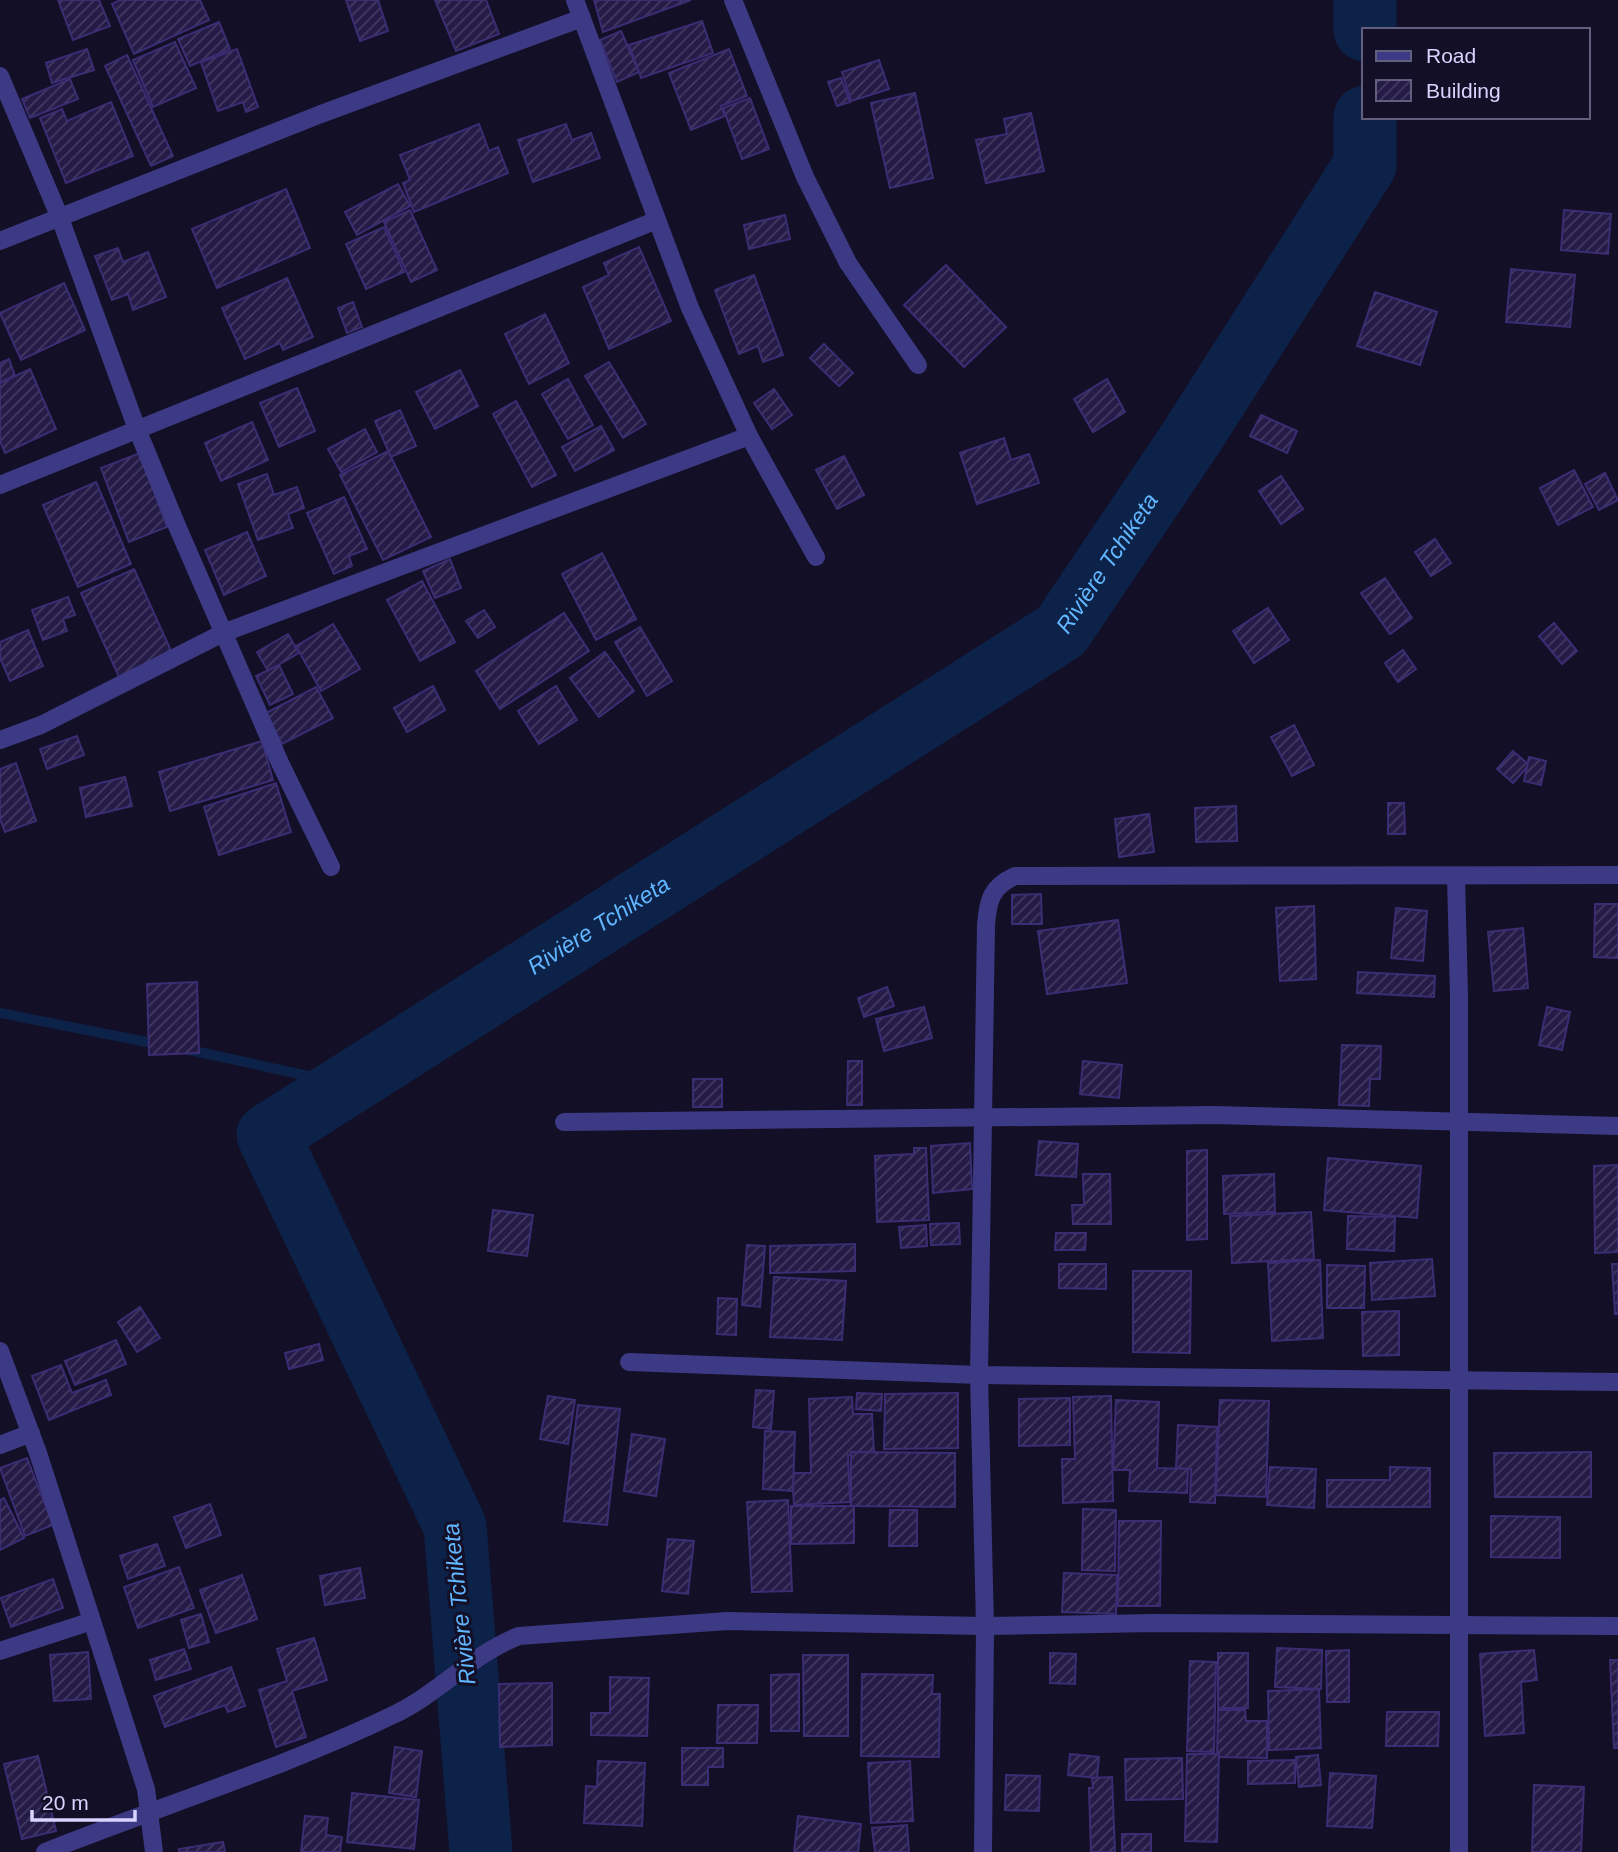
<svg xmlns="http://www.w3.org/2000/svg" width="1618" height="1852" viewBox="0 0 1618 1852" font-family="Arial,sans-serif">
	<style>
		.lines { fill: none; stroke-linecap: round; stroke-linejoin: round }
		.stream { stroke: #0c2248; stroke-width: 10 }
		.river { stroke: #0c2248; stroke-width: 63 }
		.building { fill: url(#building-hatch); stroke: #3b2d73; stroke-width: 2 }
		.minor { stroke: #3d3a85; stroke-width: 18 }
		.labels { text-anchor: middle; stroke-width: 6; stroke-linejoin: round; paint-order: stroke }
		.water-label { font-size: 23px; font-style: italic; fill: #62b6ff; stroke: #130f26 }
	</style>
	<defs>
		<pattern id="building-hatch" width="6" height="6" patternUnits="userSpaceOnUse" patternTransform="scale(1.75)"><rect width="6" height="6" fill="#241b47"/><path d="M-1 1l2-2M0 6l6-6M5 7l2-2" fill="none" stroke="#433b63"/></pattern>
	</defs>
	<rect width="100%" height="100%" fill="#130f26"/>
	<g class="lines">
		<!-- stream -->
		<g class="stream">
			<polyline points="0,1013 162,1045"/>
			<polyline points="185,1049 350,1085"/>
		</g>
		<!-- river -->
		<g class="river">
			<polyline points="1365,30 1365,0"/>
			<path id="s1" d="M 481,1852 L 455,1526 L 268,1135 L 1061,631 L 1191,438 L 1365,165 L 1365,117"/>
		</g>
	</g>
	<!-- building -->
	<g class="building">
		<polygon points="58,0 99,0 110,26 73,40"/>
		<polygon points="120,0 200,0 209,20 134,54 112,4"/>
		<polygon points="346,0 378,0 388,31 360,41"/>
		<polygon points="435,0 486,0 499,34 456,51"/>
		<polygon points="594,0 691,0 603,32"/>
		<polygon points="702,21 713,53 641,78 629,45"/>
		<polygon points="219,22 230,49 190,66 178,39"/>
		<polygon points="621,31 639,72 617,82 600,40"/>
		<polygon points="175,42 196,88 153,107 133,60"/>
		<polygon points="87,49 94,70 52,83 46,63"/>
		<polygon points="237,49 258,107 246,112 243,102 218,111 201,62"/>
		<polygon points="729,49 747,96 721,106 725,116 691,130 669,73"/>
		<polygon points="127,55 173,156 151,166 105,66"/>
		<polygon points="879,60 889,89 851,101 842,72"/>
		<polygon points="841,78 850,102 837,106 828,82"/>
		<polygon points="70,79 78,99 30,118 22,99"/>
		<polygon points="915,93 933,178 890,188 871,103"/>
		<polygon points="750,98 769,149 742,159 723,108"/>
		<polygon points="111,102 133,156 66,183 40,118 62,109 67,121"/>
		<polygon points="1031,113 1044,171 986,183 976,140 1007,134 1004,119"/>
		<polygon points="479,124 489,151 498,147 508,173 414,212 403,183 410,180 400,155"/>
		<polygon points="566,124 572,140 591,133 600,158 533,182 518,140"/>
		<polygon points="398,184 410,206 357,235 345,212"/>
		<polygon points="286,189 310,248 217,288 192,229"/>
		<polygon points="410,210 437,270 411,282 384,222"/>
		<polygon points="1564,210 1611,214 1608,254 1561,250"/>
		<polygon points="785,215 790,239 749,249 744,225"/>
		<polygon points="384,227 404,272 366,289 346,244"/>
		<polygon points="639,247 671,321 609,349 583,287 609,275 604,263"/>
		<polygon points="118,248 123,262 148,252 166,297 133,310 128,294 112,300 95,256"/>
		<polygon points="946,265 1006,327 964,367 904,305"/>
		<polygon points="1511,269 1575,275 1570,327 1506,322"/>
		<polygon points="754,275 783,355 763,362 758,346 739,354 715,290"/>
		<polygon points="287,278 313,337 283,350 280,343 245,359 222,308"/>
		<polygon points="64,283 85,330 21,360 0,313"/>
		<polygon points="1375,292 1437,312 1420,365 1357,346"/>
		<polygon points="353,302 362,327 347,333 338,308"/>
		<polygon points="545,314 569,363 529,384 505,334"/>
		<polygon points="824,344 853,373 839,386 810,358"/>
		<polygon points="9,359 15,376 0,382 0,363"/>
		<polygon points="609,362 646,424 623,438 585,376"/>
		<polygon points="30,369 56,429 5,453 0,441 0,383"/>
		<polygon points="460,370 478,406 435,429 416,392"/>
		<polygon points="568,379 593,425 568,439 542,394"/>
		<polygon points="1107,379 1125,412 1093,432 1074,399"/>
		<polygon points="297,388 315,431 279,447 260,403"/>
		<polygon points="774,389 792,415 772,429 754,403"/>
		<polygon points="516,401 556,475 532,487 493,414"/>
		<polygon points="400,410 416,446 391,457 375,421"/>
		<polygon points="1261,415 1297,431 1287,453 1250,436"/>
		<polygon points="252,422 268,460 221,481 205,443"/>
		<polygon points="601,426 614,450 575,471 562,447"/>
		<polygon points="365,429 377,452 341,472 328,449"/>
		<polygon points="1004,438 1011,460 1029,454 1039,483 977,504 960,453"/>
		<polygon points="388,451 431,537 383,560 340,475"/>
		<polygon points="140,453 167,527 129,542 101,468"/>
		<polygon points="844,456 864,495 837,509 816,470"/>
		<polygon points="1574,470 1593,507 1558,525 1540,488"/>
		<polygon points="1605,473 1618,500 1599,510 1585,484"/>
		<polygon points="267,474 274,495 297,487 304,508 288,514 293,528 258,540 238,484"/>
		<polygon points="1281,476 1303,509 1281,524 1259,491"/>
		<polygon points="96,482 131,564 78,587 43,505"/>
		<polygon points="344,497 367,549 349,556 352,566 334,574 307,513"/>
		<polygon points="247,532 266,576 224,595 205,550"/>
		<polygon points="1435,539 1451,563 1431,576 1415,552"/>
		<polygon points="602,553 636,619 596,640 562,574"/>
		<polygon points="450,559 461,588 435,598 423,571"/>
		<polygon points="134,569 172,653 119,677 81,593"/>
		<polygon points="1385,578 1412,618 1390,634 1361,593"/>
		<polygon points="422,581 455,642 420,661 387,600"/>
		<polygon points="68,597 75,615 63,619 67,631 43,640 32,610"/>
		<polygon points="1268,608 1289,640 1254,663 1233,631"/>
		<polygon points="484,610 495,627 478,638 466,621"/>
		<polygon points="564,613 589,651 500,709 476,671"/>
		<polygon points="1554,623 1577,651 1562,664 1539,636"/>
		<polygon points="333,624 360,669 321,691 296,646"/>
		<polygon points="640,627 672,681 647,696 615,642"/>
		<polygon points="28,630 43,666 10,681 0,658 0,642"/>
		<polygon points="288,634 299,653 268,671 257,652"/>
		<polygon points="1403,650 1416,669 1398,682 1385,663"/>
		<polygon points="605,652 634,691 599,717 570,678"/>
		<polygon points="279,665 293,694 270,705 256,676"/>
		<polygon points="433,686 445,710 407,732 394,708"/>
		<polygon points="556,686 577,720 539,744 518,711"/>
		<polygon points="316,687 333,718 282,744 266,713"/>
		<polygon points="1294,725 1314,765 1292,776 1271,737"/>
		<polygon points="77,736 84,755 47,769 40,749"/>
		<polygon points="262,741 273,780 170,811 159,772"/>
		<polygon points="1513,751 1529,765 1513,783 1497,769"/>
		<polygon points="1529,757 1546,761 1541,785 1524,781"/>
		<polygon points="16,763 36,821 5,832 0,819 0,769"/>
		<polygon points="125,777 132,806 86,817 80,788"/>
		<polygon points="276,783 291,832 219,855 204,807"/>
		<polygon points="1388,803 1404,803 1405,834 1388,834"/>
		<polygon points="1236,806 1237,841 1196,842 1195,808"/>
		<polygon points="1149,814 1154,852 1119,857 1115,819"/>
		<polygon points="1041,894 1042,924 1012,924 1012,895"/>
		<polygon points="1595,904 1618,904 1618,958 1594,957"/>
		<polygon points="1314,906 1316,979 1280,981 1276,908"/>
		<polygon points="1396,908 1427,911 1423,961 1391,958"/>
		<polygon points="1118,920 1127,983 1047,994 1038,931"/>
		<polygon points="1523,928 1528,988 1494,991 1488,932"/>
		<polygon points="1358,972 1435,976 1434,997 1357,993"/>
		<polygon points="197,982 199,1053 149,1055 147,984"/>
		<polygon points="887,987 894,1006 864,1017 858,998"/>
		<polygon points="924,1007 932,1038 884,1051 876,1019"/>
		<polygon points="1547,1007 1570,1012 1562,1050 1539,1045"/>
		<polygon points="1342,1045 1381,1046 1380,1079 1370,1079 1369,1106 1339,1105"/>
		<polygon points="848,1061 862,1061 862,1105 847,1105"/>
		<polygon points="1083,1061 1122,1065 1119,1098 1080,1094"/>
		<rect x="693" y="1079" width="29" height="28"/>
		<polygon points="1039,1141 1078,1144 1076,1177 1036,1175"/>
		<polygon points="970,1143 972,1189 933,1193 931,1146"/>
		<polygon points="914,1148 926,1148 929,1220 877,1222 875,1156 914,1154"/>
		<polygon points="1207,1150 1207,1239 1187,1240 1187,1151"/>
		<polygon points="1328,1158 1421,1166 1417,1218 1324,1210"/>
		<polygon points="1618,1165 1618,1252 1595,1253 1594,1166"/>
		<polygon points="1083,1174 1110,1174 1111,1224 1073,1224 1072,1205 1084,1205"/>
		<polygon points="1274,1174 1275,1212 1224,1214 1223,1176"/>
		<polygon points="493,1210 533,1215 527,1256 488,1251"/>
		<polygon points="1311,1212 1314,1259 1232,1263 1230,1216"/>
		<polygon points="1348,1216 1395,1217 1394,1251 1347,1249"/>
		<polygon points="959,1223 960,1244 931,1245 930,1224"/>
		<polygon points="926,1225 927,1246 901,1248 899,1227"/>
		<polygon points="1056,1233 1086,1233 1085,1250 1055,1250"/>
		<polygon points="855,1244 855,1271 770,1273 770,1246"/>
		<polygon points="747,1245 765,1246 760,1307 742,1305"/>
		<polygon points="1432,1259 1435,1296 1372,1300 1370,1263"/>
		<polygon points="1320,1260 1323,1338 1272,1341 1268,1263"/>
		<polygon points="1059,1264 1106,1264 1106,1289 1059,1288"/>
		<polygon points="1612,1264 1618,1264 1618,1314 1615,1314"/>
		<polygon points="1327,1265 1365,1266 1364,1308 1327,1308"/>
		<polygon points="1133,1271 1191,1271 1190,1353 1133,1352"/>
		<polygon points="774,1277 846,1281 842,1340 770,1337"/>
		<polygon points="718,1298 737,1299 736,1335 717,1334"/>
		<polygon points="140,1307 160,1338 137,1352 118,1322"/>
		<polygon points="1399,1311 1399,1355 1363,1356 1362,1312"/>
		<polygon points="116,1340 126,1364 75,1385 65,1361"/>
		<polygon points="319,1344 323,1360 289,1369 285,1353"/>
		<polygon points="61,1365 72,1393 106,1380 111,1395 49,1420 32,1376"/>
		<polygon points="756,1390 774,1391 771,1429 753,1427"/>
		<polygon points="857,1393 882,1394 881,1411 856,1409"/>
		<polygon points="958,1393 958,1448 884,1449 885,1394"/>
		<polygon points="548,1396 575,1400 568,1444 540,1439"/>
		<polygon points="1111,1396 1113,1501 1063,1503 1062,1459 1075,1459 1073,1397"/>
		<polygon points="852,1397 853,1414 872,1414 874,1453 848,1455 850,1502 794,1505 792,1473 811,1473 809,1399"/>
		<polygon points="1070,1398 1070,1445 1019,1446 1019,1399"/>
		<polygon points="1116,1400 1159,1402 1157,1468 1188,1469 1187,1493 1129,1491 1130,1470 1113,1470"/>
		<polygon points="1220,1400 1269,1401 1266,1497 1216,1495"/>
		<polygon points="578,1405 620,1409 607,1525 564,1521"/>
		<polygon points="1178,1425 1217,1427 1215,1503 1190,1502 1191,1469 1176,1468"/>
		<polygon points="765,1431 795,1432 793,1491 763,1489"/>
		<polygon points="632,1434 665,1439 656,1496 624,1491"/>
		<polygon points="851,1452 955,1453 955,1507 851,1506"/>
		<polygon points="1591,1452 1591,1497 1495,1497 1494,1453"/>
		<polygon points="27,1458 53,1525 25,1536 0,1468"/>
		<polygon points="1270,1467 1316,1469 1314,1508 1267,1505"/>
		<polygon points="1390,1467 1430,1468 1430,1507 1327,1507 1327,1480 1390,1480"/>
		<polygon points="4,1498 24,1538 0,1550 0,1500"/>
		<polygon points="788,1500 792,1591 752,1592 747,1502"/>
		<polygon points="210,1504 221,1535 186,1548 174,1517"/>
		<polygon points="791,1506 854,1506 854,1543 791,1544"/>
		<polygon points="1083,1509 1116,1510 1115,1571 1082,1570"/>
		<polygon points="890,1510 917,1510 917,1546 889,1546"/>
		<polygon points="1491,1516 1560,1517 1560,1558 1491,1557"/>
		<polygon points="1119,1521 1161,1521 1160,1606 1118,1606"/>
		<polygon points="668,1539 694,1541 688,1594 662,1591"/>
		<polygon points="157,1544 165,1566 128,1579 120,1556"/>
		<polygon points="179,1567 194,1608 138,1628 124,1587"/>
		<polygon points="360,1568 365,1598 325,1605 320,1576"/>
		<polygon points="1064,1573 1117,1575 1116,1614 1062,1612"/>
		<polygon points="242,1575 257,1619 216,1633 200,1590"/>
		<polygon points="53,1579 63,1608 11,1627 1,1598"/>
		<polygon points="201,1614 209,1642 189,1648 181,1620"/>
		<polygon points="314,1638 327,1680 292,1691 306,1737 276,1747 259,1690 287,1681 277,1649"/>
		<polygon points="1277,1648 1322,1650 1321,1689 1275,1687"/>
		<polygon points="184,1649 191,1669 156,1680 150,1660"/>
		<polygon points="1349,1650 1349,1702 1327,1702 1326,1651"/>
		<polygon points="1534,1650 1537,1680 1521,1682 1524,1733 1485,1736 1480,1654"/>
		<polygon points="88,1652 91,1699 54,1701 50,1655"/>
		<polygon points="1050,1653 1076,1654 1075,1684 1050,1683"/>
		<rect x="1218" y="1653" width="30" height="55"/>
		<polygon points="803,1655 848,1655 848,1736 804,1736"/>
		<polygon points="1610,1660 1618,1660 1618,1748 1614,1748"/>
		<polygon points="1190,1661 1216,1662 1214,1752 1187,1751"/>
		<polygon points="231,1667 245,1706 228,1712 225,1705 165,1727 154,1696"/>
		<polygon points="799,1674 799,1731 771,1731 771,1675"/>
		<polygon points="862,1674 933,1675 932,1694 940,1694 939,1757 861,1756"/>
		<polygon points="610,1677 649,1678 647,1736 591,1735 591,1713 610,1713"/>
		<polygon points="552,1683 552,1745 500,1747 499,1684"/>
		<polygon points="1319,1689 1321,1748 1269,1750 1268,1691"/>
		<polygon points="718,1705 758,1705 757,1743 717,1743"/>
		<polygon points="1218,1710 1245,1710 1246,1721 1267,1721 1267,1758 1217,1757"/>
		<polygon points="1387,1712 1439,1712 1438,1746 1386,1746"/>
		<polygon points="395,1747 422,1751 416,1797 389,1793"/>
		<polygon points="682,1748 723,1748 723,1767 708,1767 708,1785 682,1785"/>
		<polygon points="1070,1754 1099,1757 1097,1778 1068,1775"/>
		<polygon points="1187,1754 1219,1754 1217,1842 1185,1841"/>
		<polygon points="1318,1755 1321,1785 1299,1787 1296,1757"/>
		<polygon points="38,1756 56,1831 22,1839 4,1764"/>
		<polygon points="1182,1758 1183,1799 1126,1800 1125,1759"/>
		<polygon points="1295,1760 1295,1783 1248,1784 1248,1761"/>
		<polygon points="598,1761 645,1763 642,1826 584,1823 586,1786 597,1787"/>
		<polygon points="910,1761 913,1821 871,1823 868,1763"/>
		<polygon points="1330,1773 1376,1776 1372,1828 1327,1826"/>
		<polygon points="1006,1775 1040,1776 1039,1811 1005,1810"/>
		<polygon points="1112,1777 1115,1852 1091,1852 1089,1788 1093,1788 1092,1778"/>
		<polygon points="1534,1785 1584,1787 1581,1852 1532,1852"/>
		<polygon points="352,1793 419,1800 414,1849 347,1842"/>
		<polygon points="305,1816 328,1818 326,1835 342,1837 340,1852 301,1852"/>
		<polygon points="798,1816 861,1824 858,1852 794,1852"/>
		<polygon points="907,1825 909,1852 875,1852 872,1828"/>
		<rect x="1122" y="1834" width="29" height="18"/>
		<polygon points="223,1842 225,1852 179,1852 179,1849"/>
	</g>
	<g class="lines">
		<!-- minor -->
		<g class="minor">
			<polyline points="575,0 690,308 749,436 816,557"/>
			<polyline points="733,0 805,177 848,263 918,365"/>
			<polyline points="0,76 60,218 137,429 177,526 281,765 331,867"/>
			<polyline points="0,241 321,114 582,18"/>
			<polyline points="0,485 657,220"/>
			<polyline points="0,740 41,725 223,633 749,436"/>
			<polyline points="1456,877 1459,996 1459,1852"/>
			<polyline points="564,1122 1214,1115 1618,1126"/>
			<polyline points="0,1351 38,1453 146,1789 154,1852"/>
			<polyline points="629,1362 979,1375 1618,1382"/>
			<polyline points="0,1445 31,1433"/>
			<polyline points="0,1651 92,1621"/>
			<path d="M 45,1852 C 160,1806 281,1769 393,1715 C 438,1694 472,1654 519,1636 L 727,1621 L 985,1626 L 1155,1623 L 1618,1626"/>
			<path d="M 983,1852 L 985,1626 L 979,1375 L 986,925 C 988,900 991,887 1015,876 L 1618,875"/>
		</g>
	</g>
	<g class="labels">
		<!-- water labels -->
		<g class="water-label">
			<text dy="8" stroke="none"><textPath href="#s1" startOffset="1782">Rivière Tchiketa</textPath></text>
			<text dy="8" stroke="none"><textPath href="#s1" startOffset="1152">Rivière Tchiketa</textPath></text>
			<text transform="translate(459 1604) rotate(-96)" y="8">Rivière Tchiketa</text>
		</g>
	</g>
	<!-- legend -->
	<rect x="1362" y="28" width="228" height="91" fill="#130f26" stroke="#625e7d" stroke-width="2"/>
	<rect x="1376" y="51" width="35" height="10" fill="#3d3a85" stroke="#625e7d" stroke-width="2"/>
	<text x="1426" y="63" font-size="21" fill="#d9d4ff">Road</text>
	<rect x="1376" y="80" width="35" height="21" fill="url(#building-hatch)" stroke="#625e7d" stroke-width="2"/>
	<text x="1426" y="98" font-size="21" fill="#d9d4ff">Building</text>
	<!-- scale -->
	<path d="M32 1810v10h103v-10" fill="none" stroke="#d9d4ff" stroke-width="3.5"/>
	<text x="42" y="1810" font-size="21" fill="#d9d4ff" stroke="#130f26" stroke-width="5" paint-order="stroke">20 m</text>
</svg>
